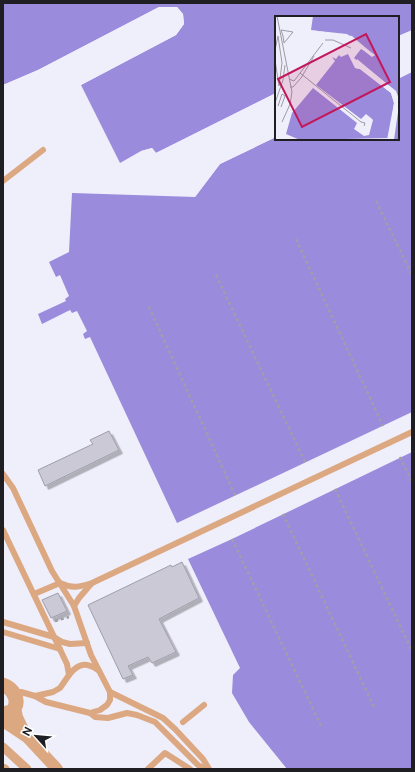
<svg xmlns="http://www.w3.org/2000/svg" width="415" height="772" viewBox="0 0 415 772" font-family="'Public Sans',sans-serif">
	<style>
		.water { fill: #9a8bdd }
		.pier { fill: #efeefb }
		.building { fill: #cbc9d6; stroke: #9e9da9; filter: url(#shadow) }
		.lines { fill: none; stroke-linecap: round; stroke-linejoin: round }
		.path { stroke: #a09fa9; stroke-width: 2.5; stroke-dasharray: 3 3; stroke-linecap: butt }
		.service { stroke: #dca881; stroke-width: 6 }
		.pedestrian { stroke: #dca881; stroke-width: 9 }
		.minor { stroke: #dca881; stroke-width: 12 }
		.tertiary { stroke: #dca881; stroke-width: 15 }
		.inset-road { fill: none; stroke: #9c9ba5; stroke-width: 1 }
		.view { fill: #c2185b; fill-opacity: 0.15; stroke: #c2185b; stroke-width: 2 }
		.inset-edge { fill: none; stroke: #1f1f23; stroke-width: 2 }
	</style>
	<defs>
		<filter id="shadow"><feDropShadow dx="3.5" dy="3.5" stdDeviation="0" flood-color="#0004"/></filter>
	</defs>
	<rect width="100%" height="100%" fill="#efeefb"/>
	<!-- water -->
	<g class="water">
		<polygon points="3,3 412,3 412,30 398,36 398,17 276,17 276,93 156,153 152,148 141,151 120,163 81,85 176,35 184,24 183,14 177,7 159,7 38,70 3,85"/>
		<polygon points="412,72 412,412 177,523 90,337 85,339 83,334 87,331 77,311 72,313 70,310 42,324 38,314 66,301 65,299 69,296 60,275 56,277 49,262 69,252 72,193 195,197 220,164 276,137 276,139 398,139 398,79"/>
		<polygon points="412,452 412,769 287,769 249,722 232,693 233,675 240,668 188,559 232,539"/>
	</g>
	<!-- pier -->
	<g class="pier">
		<polygon points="159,7 177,7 183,14 184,24 176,35 81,85 79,85 80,83 175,33 182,23 182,15 176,9 159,9 39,72 3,87 3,85 38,70"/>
		<polygon points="276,93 276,96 156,155 154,155 151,151 141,153 141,151 152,148 156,153"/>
		<polygon points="276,135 276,137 220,164 195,197 196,193 218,162"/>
	</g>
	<!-- building -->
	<g class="building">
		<polygon points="109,431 119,450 45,486 38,470 93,444 90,440"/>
		<polygon points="182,562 199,598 159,619 176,652 152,663 148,657 128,666 133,675 123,679 88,605 171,565 172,567"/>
		<polygon points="58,593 67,611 51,618 42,600"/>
	</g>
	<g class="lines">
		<!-- path -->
		<g class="path">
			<polyline points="376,201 412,275"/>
			<polyline points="296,239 383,426"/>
			<polyline points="216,275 305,462"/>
			<polyline points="149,307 235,495"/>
			<polyline points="400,457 412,482"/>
			<polyline points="335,489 412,651"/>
			<polyline points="283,514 374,707"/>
			<polyline points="232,539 322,728"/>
			<polyline points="55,621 69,617"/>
		</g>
		<!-- service -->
		<g class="service">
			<polyline points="3,181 43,150"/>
			<polyline points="3,474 13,488 52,571 74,606 91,655 110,692 110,700 107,705 100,710 90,713"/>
			<polyline points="3,530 67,664 69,675 60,688 53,692 35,696"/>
			<path d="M 34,594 L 60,583 C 72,589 80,587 92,583 L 412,432"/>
			<polyline points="74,606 79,598 91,584"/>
			<polyline points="3,622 54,637 62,642 70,644 87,643"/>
			<polyline points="3,632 60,649"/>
			<path d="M 69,675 C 78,663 86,662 98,670"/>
			<polyline points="110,692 163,718 175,729 203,759 209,769"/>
			<polyline points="14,693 21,692 35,696 46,702 90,713 95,717 108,718 127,713 137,715 155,722 198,765 205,769"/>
			<polyline points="183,722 204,705"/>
			<polyline points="148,769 165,753 190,769"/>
		</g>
		<!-- pedestrian -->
		<g class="pedestrian">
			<polyline points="3,747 27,769"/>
			<polyline points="3,768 5,769"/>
		</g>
		<!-- minor -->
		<g class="minor">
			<polyline points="15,708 17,717 26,736"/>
			<polyline points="3,721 27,737 57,769"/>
		</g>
		<!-- tertiary -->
		<path class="tertiary" d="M 3,685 C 12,688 20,699 14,709 C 12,713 7,713 3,714"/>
	</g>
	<!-- overview -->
	<g transform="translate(275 16)">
		<rect width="124" height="124" fill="#efeefb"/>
		<path d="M 38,0 L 124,0 L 124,83 L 121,75 L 79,42 L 86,33 L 100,40 L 77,20 L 36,14 ZM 73,38 L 80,52 L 85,53 L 116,77 L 119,87 L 114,122 L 25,124 L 11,118 L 17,97 L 38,72 L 82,107 L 79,113 L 89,120 L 94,119 L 98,104 L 96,102 L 91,98 L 86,103 L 41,69 L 60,45 L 57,41 L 61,43 L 64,39 L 66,41 ZM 124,89 L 124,124 L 119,124 Z" fill="#9a8bdd"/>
		<path d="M 34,14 L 72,18 L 100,39 L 97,41 L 84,31 L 98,38 L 71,20 ZM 82,43 L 118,73 L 124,85 L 117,74 L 81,47 ZM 82,51 L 86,51 L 118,76 L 121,87 L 116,124 L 112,124 L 119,87 L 116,77 L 85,53 L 80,52 Z" fill="#efeefb"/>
		<path class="inset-road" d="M 2,0 L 17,76 L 15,88M 6,14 L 18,16 L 9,27 L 8,20 ZM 50,24 L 58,24 L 76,32M 0,34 L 3,20 L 7,47 L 4,70 L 0,44M 25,57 L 86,106 L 90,107 L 89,110M 14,63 L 19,65 L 48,27M 15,71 L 18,71 L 26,62 L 39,40M 0,87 L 8,64 L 10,49M 3,90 L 7,78 L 10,80 L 6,91M 7,106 L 16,86"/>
		<path class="view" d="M 91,18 L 115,66 L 27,111 L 3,63 Z"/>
		<rect width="124" height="124" class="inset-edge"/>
	</g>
	<!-- border -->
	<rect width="415" height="772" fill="none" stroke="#1f1f23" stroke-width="8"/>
	<!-- north arrow -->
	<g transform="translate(36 736) rotate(297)" stroke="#ffffff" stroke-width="3" paint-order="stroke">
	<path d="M0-3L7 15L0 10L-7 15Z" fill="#1f1f23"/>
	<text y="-6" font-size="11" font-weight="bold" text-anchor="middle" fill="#1f1f23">N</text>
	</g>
</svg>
